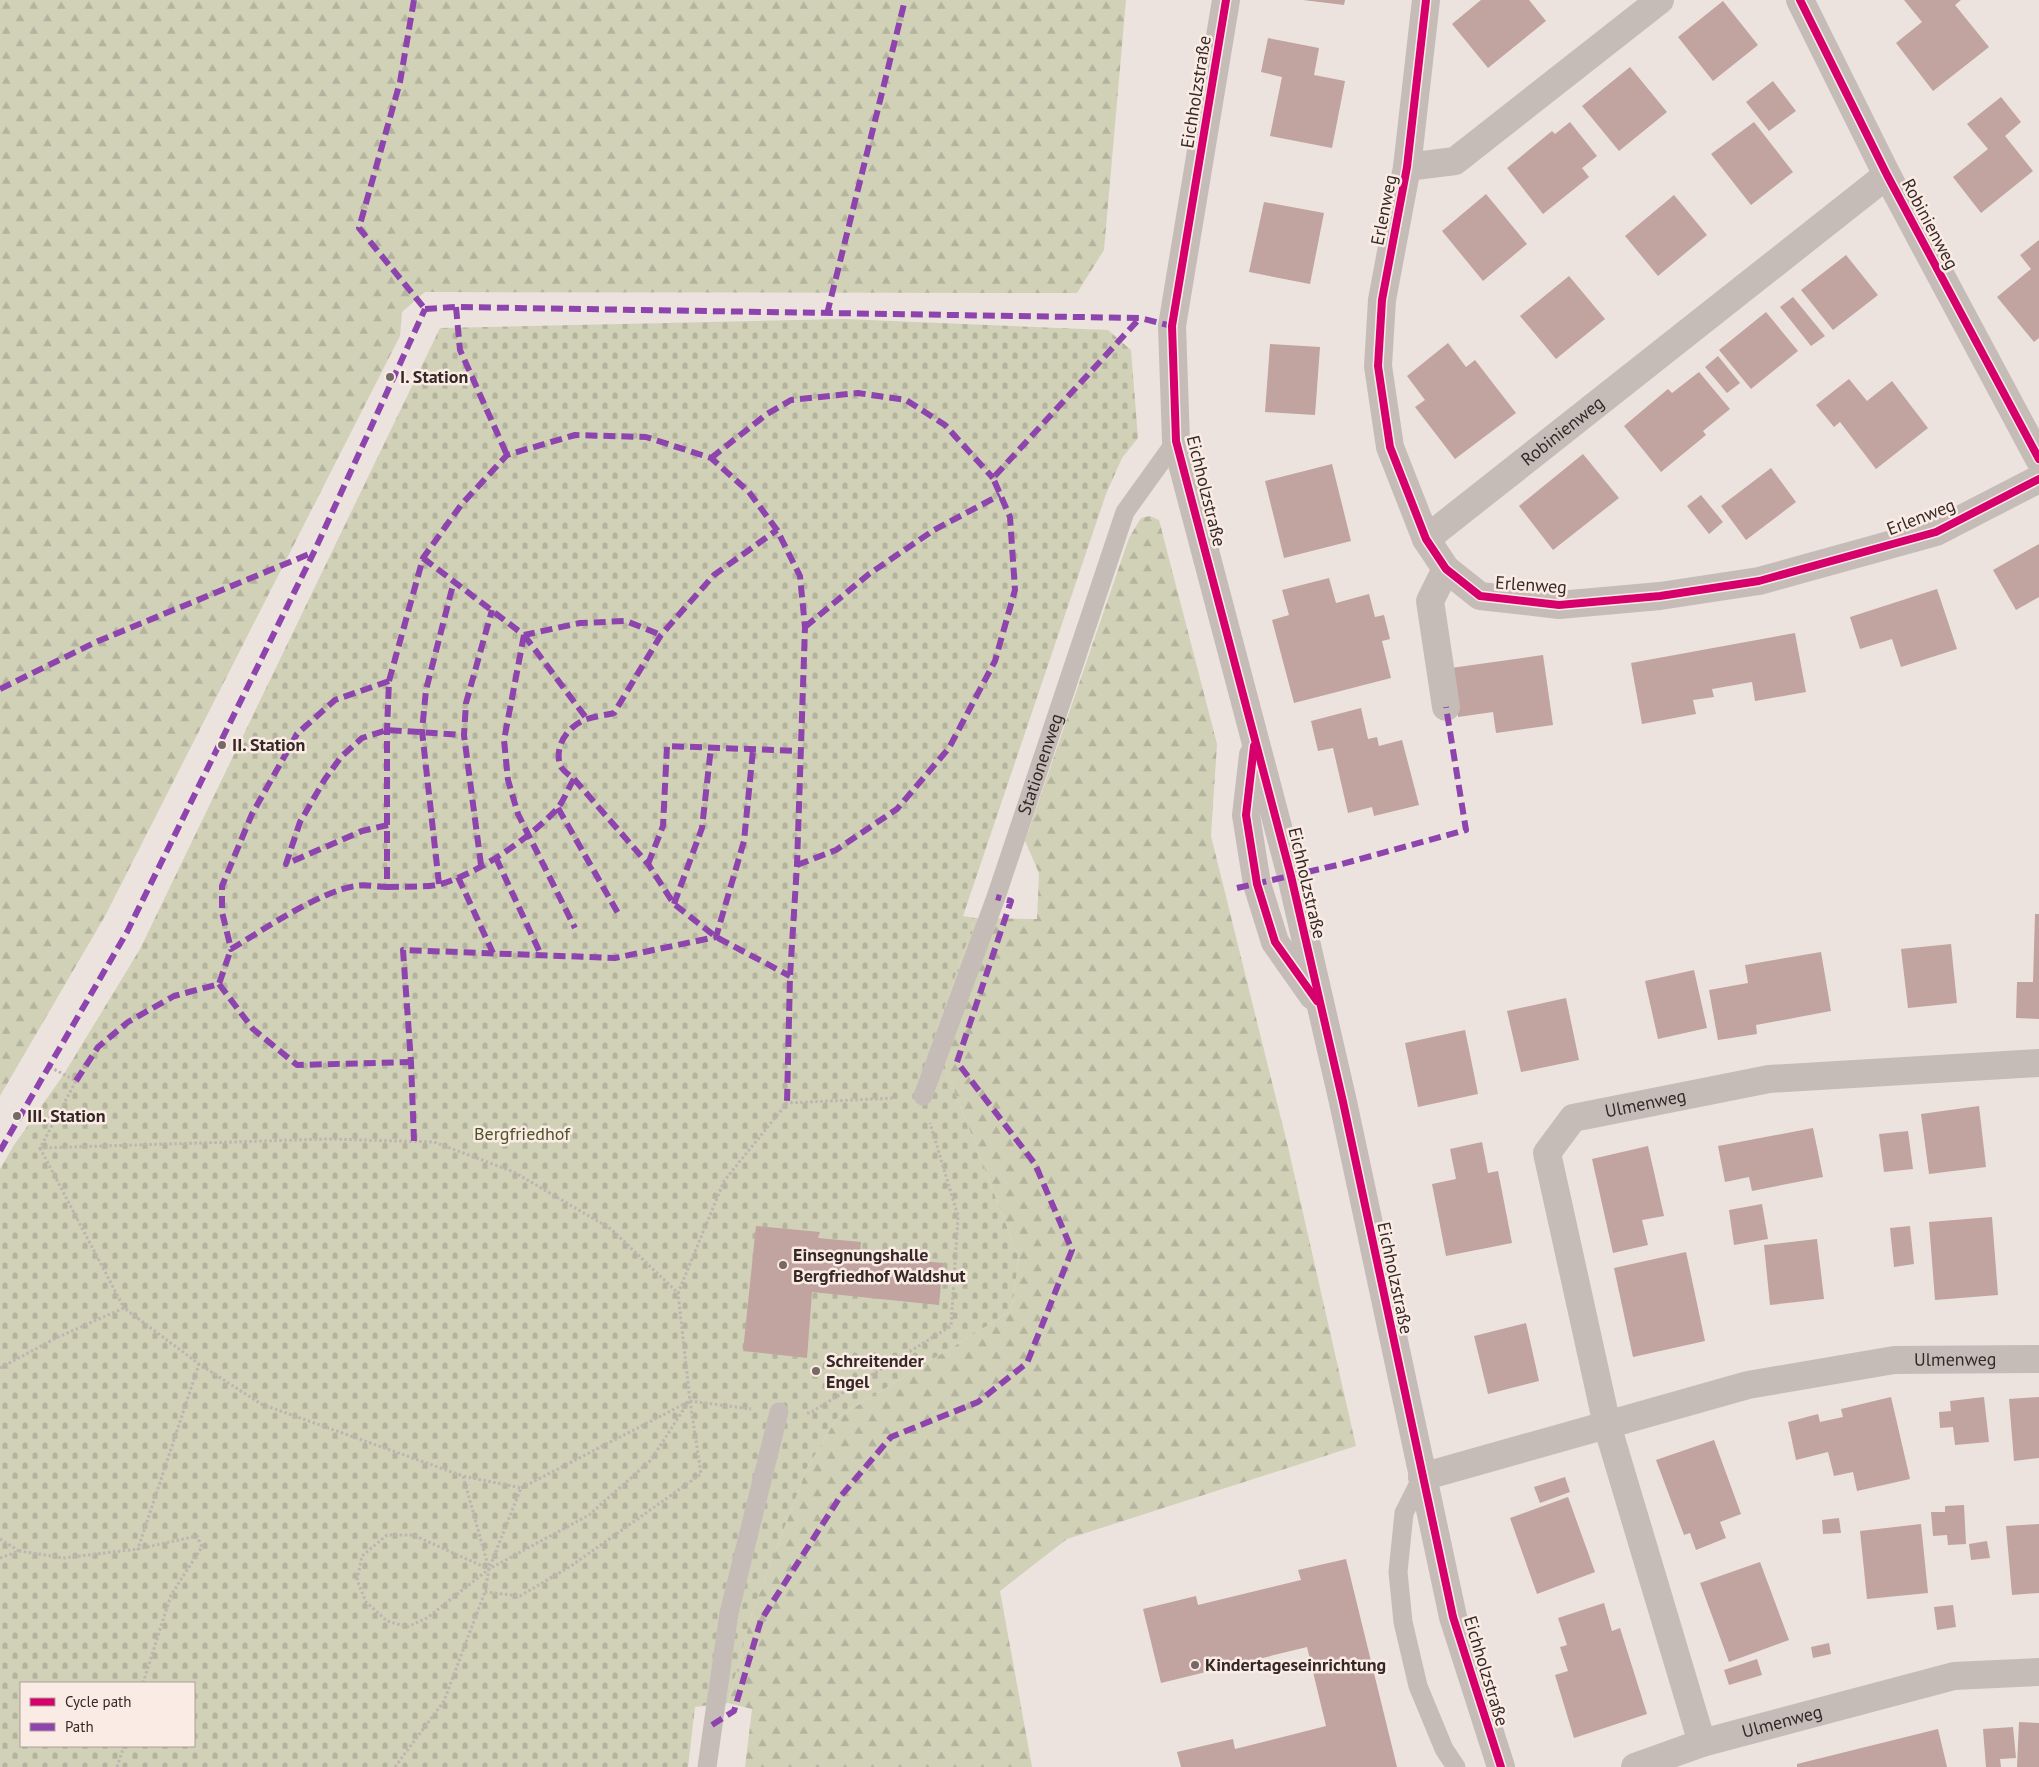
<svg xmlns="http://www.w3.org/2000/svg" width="2039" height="1767" viewBox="0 0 2039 1767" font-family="'PT Sans',sans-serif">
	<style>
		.forest { fill: url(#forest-firs) }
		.cemetery { fill: url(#cemetery-stones); fill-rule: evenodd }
		.building { fill: #c1a39f }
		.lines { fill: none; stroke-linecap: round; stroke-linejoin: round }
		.path { stroke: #beb4b0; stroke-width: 3; stroke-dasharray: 2.5 2.5; stroke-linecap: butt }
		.lane { stroke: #c5bcb8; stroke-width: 19 }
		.street { stroke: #c5bcb8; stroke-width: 28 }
		.quiet { stroke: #8e44ad; stroke-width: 6; stroke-dasharray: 12 6; stroke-linecap: butt }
		.cycleway-casing { stroke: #faece5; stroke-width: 11 }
		.cycleway { stroke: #d6006c; stroke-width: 8 }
		.poi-dot { fill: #766966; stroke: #faece5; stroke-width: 2 }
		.labels { text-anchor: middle; stroke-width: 5; stroke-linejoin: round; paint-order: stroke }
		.street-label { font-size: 18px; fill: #362826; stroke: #faece5 }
		.poi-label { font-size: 18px; font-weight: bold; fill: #362826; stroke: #faece5; text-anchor: start }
		.park-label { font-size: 18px; fill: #4d5528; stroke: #faece5 }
	</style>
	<defs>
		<pattern id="forest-firs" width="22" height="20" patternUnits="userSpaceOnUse" patternTransform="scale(1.25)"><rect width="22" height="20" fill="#d1d1b8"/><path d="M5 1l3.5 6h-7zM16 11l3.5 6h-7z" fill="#b4b39e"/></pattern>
		<pattern id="cemetery-stones" width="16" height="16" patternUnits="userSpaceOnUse" patternTransform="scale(1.25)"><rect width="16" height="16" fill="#d1d1b8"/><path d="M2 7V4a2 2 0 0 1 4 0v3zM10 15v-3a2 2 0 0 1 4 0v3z" fill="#b4b39e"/></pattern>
	</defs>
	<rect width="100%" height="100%" fill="#ece3de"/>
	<!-- forest -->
	<g class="forest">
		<polygon points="0,0 1126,0 1104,250 1077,293 425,292 402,312 400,336 105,916 0,1096"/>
		<polygon points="1150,516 1159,520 1217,744 1211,836 1288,1147 1356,1446 1067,1539 1000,1591 1032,1767 745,1767 752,1709 728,1703 752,1613 807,1468 837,1418 1011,1311 1019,1258 934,1038 975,918 1037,919 1039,873 1025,841 1129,538 1141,518"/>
	</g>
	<!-- cemetery -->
	<path class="cemetery" d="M 844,319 L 1108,330 L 1131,350 L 1138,438 L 1122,458 L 1106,494 L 963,916 L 975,918 L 934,1038 L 1019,1258 L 1011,1311 L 837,1418 L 807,1468 L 752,1613 L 728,1703 L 695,1707 L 688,1767 L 0,1767 L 0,1169 L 14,1145 L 64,1074 L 140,949 L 440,328 ZM 21,1683 L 194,1683 L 194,1746 L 21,1746 Z"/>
	<!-- building -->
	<g class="building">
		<polygon points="1303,0 1345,0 1344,5"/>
		<polygon points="1481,0 1529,0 1546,21 1488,68 1452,24"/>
		<polygon points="1904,0 1961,0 1955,5 1989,47 1933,91 1896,43 1922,22"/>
		<polygon points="1723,1 1758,45 1713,81 1678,37"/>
		<polygon points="1268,38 1319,48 1314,75 1345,81 1332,148 1270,136 1282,77 1261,72"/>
		<polygon points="1630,67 1667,112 1619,151 1582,106"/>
		<polygon points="1773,81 1796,111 1769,131 1746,102"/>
		<polygon points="2001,97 2021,122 2005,136 2033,171 1981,213 1953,177 1988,149 1967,124"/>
		<polygon points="1570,122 1597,156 1582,168 1589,177 1543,214 1507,168 1552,131 1555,134"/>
		<polygon points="1754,122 1793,172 1751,205 1711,154"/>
		<polygon points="1486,194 1527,244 1483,281 1442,231"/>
		<polygon points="1674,195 1707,235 1658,276 1625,236"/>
		<polygon points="1264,202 1324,213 1310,284 1249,272"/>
		<polygon points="2039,240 2039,338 2034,342 1997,297 2031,269 2020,255"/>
		<polygon points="1846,255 1878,295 1833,330 1801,290"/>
		<polygon points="1569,276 1605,319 1556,359 1520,316"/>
		<polygon points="1793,297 1825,336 1811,346 1780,307"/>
		<polygon points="1766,312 1798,351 1751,389 1719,350"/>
		<polygon points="1448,343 1466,367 1475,360 1516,413 1455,459 1415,407 1425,400 1407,376"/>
		<polygon points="1270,344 1320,347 1315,415 1265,412"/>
		<polygon points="1718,356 1740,383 1727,393 1705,367"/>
		<polygon points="1699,372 1730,409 1703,431 1706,435 1661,472 1624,426 1668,389 1672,393"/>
		<polygon points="1849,379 1867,401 1892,381 1928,428 1876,469 1840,422 1834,427 1816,405"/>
		<polygon points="1583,454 1619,498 1553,550 1519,506"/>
		<polygon points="1332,464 1351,541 1284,558 1265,481"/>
		<polygon points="1771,468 1796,502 1746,540 1721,506"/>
		<polygon points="1701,495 1723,522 1709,534 1687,506"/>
		<polygon points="2039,544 2039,597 2016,610 1993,570"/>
		<polygon points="1329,578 1336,603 1369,594 1375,617 1384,615 1390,639 1382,641 1391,678 1294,703 1272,620 1289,615 1282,590"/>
		<polygon points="1937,589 1957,649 1901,667 1892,639 1860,649 1850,617"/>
		<polygon points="1795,633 1806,692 1755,701 1752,682 1712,689 1714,697 1693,700 1696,714 1642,724 1631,663"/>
		<polygon points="1543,655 1553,725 1496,733 1493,712 1458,717 1451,668"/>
		<polygon points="1361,708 1368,739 1377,737 1379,746 1402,740 1419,805 1374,816 1372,807 1348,813 1333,748 1318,751 1311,721"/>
		<polygon points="2035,914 2039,914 2039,1019 2016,1018 2017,982 2033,982"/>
		<polygon points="1951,944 1957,1003 1908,1008 1901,949"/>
		<polygon points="1821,952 1831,1011 1756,1025 1757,1034 1718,1040 1709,990 1748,983 1745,965"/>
		<polygon points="1694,970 1707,1028 1658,1039 1645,981"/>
		<polygon points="1566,998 1579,1060 1521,1072 1507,1011"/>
		<polygon points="1465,1030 1478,1094 1418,1107 1405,1043"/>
		<polygon points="1979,1106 1986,1167 1929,1174 1921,1114"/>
		<polygon points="1813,1128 1823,1177 1752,1191 1749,1177 1725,1182 1718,1146"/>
		<polygon points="1908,1131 1913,1169 1884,1172 1879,1134"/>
		<polygon points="1482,1142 1488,1173 1498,1171 1512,1243 1446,1256 1432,1184 1456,1179 1450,1149"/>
		<polygon points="1648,1146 1664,1216 1642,1220 1648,1245 1613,1253 1592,1159"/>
		<polygon points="1762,1204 1768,1239 1734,1245 1729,1210"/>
		<polygon points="1992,1217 1998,1295 1935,1300 1929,1222"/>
		<polygon points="756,1226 820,1232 818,1238 861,1242 860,1255 943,1263 939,1305 812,1292 807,1358 743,1351"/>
		<polygon points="1910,1226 1914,1264 1894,1267 1890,1228"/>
		<polygon points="1817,1239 1824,1299 1770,1305 1764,1245"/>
		<polygon points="1686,1252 1705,1341 1633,1357 1614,1268"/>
		<polygon points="1526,1323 1539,1381 1488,1394 1474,1336"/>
		<polygon points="1891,1397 1910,1479 1857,1491 1853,1472 1834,1476 1828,1452 1796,1460 1788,1422 1818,1414 1820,1422 1843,1417 1841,1409"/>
		<polygon points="1984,1397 1989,1442 1955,1445 1953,1427 1940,1428 1939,1412 1951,1411 1950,1401"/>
		<polygon points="2039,1397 2039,1458 2014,1461 2009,1399"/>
		<polygon points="1714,1440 1741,1514 1720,1522 1726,1538 1696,1550 1690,1533 1684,1535 1656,1460"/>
		<polygon points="1565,1477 1570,1492 1540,1503 1534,1487"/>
		<polygon points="1568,1497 1595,1572 1537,1594 1510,1518"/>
		<polygon points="1964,1505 1966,1544 1948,1545 1947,1535 1933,1536 1931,1512 1945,1512 1945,1506"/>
		<polygon points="1839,1518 1841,1533 1823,1534 1822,1520"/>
		<polygon points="1921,1524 1928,1593 1867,1599 1860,1531"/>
		<polygon points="2039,1524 2039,1593 2012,1595 2006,1526"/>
		<polygon points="1987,1541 1990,1558 1971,1560 1969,1544"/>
		<polygon points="1346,1559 1397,1767 1181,1767 1177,1752 1233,1739 1235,1749 1326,1726 1307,1647 1161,1683 1143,1609 1196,1596 1198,1605 1301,1580 1298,1570"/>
		<polygon points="1760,1562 1789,1640 1729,1662 1700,1583"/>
		<polygon points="1604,1603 1612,1631 1620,1628 1647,1714 1574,1738 1555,1675 1568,1671 1560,1647 1567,1645 1558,1618"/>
		<polygon points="1953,1605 1956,1627 1937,1630 1934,1607"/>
		<polygon points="1829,1643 1831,1654 1813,1658 1811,1647"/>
		<polygon points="1757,1659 1762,1675 1729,1685 1724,1670"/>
		<polygon points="2019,1722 2039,1723 2039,1767 2017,1767"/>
		<polygon points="2013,1727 2016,1758 2000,1759 2001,1767 1986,1767 1983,1729"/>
		<polygon points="1938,1729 1947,1767 1797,1767 1797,1764"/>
	</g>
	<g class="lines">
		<!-- path -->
		<g class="path">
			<polyline points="50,1067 76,1081 40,1148 327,1139 434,1142 514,1172 611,1229 678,1293 724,1181 787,1103 894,1098"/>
			<polyline points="40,1148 124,1308"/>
			<polyline points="0,1368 58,1337 124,1308 199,1364 261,1404 463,1476 489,1569 427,1618 407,1627 387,1621 366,1602 357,1580 362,1556 387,1535 413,1535 489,1569 589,1515 651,1460 689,1401"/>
			<polyline points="807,1413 810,1413 951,1326 958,1216 930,1123"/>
			<polyline points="521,1488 690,1401 751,1409"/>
			<polyline points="0,1539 19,1551"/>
			<polyline points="0,1558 20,1551 63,1558 138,1549"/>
			<polyline points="485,1592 520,1596 571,1566 701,1474 690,1401 678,1293"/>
			<polyline points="143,1683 171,1595 202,1547 197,1536 138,1549 199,1364"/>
			<polyline points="117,1767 124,1746"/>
			<polyline points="395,1767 444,1701 485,1592 489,1569 521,1488 463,1476"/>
		</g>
		<!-- lane -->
		<g class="lane">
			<path id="s1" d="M 923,1096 L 996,897 L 1125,512 L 1176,441"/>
			<polyline points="1422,1477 1404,1513 1398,1572 1403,1622 1418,1686 1444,1749 1456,1767"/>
			<polyline points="707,1767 729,1613 779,1412"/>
		</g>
		<!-- street -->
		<g class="street">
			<polyline points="1226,0 1172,326 1176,441 1291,876 1343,1102 1453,1617 1501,1767"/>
			<polyline points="1426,0 1407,167 1382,300 1378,366 1390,447 1426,539 1446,569 1480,596 1559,605 1660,596 1759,581 1936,532 2039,479"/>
			<polyline points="1800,0 1887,175 2039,459"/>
			<polyline points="1407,167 1455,161 1660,0"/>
			<path id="s2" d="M 1426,539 L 1887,175"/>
			<polyline points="1446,569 1430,601 1446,707"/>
			<polyline points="1253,755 1246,815 1257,884 1275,942 1313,996"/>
			<path id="s3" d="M 1422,1477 L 1748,1385 L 1894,1360 L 2039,1359"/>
			<path id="s4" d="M 1702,1743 L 1607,1425 L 1547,1153 L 1573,1118 L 1769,1079 L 2039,1063"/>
			<path id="s5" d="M 1635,1767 L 1702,1743 L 1954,1676 L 2039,1672"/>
		</g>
		<!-- quiet -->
		<g class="quiet">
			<polyline points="414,0 400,82 359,228 425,309"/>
			<polyline points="456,307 460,350 507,455"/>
			<polyline points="425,309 456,307 1140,318 1172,326"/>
			<polyline points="827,314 905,0"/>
			<polyline points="711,458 767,414 791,400 858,393 906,400 945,425 993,478"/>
			<polyline points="423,558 524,635 580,623 626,621 661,635"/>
			<polyline points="805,627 869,574 934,530 1000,495"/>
			<polyline points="524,635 504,740 508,780 518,814 575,928"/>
			<polyline points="524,635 587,719"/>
			<path d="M 389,681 L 335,700 L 297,734 L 252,814 L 222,886 L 222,912 L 231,949 C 263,930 320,891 356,886 C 366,884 377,887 387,887 L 387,730 L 389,681 L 423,558 L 461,505 L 507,455 L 575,435 L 646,437 L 711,458 L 749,492 L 777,530 L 800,576 L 805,627 L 797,865 L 790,976 L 787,1103"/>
			<polyline points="0,689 96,642 314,552"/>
			<polyline points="574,779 648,864 674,904 716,937 790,976"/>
			<polyline points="558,808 619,915"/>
			<polyline points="388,825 362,831 286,864 300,822 325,779 341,757 362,738 387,730 464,735"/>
			<polyline points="496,858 542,957"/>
			<polyline points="648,864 663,826 667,746 801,751"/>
			<polyline points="481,865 464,735 466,703 492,610"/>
			<polyline points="797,865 836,850 897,809 949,748 995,661 1015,590 1010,517 993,478 1140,318"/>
			<polyline points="458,877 493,953"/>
			<polyline points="439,884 422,731 426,690 454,581"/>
			<path d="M 387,887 C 404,886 425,888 441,884 C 479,873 530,838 557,809 C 564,801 568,788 574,779 C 569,775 562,770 560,765 C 554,745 569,725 587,719 C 596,716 606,715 614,713 L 661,635 L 714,575 L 777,530"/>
			<polyline points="1237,888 1342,864 1466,830 1446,707"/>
			<polyline points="674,904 702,828 711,747"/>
			<polyline points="219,984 253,1029 297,1065 411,1062"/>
			<polyline points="76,1081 98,1047 128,1022 174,996 219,984 231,949"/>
			<polyline points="414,1141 411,1062 403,950 615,958 716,937 744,841 753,750"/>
			<polyline points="0,1151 127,932 314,552 425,309"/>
			<polyline points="712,1725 734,1711 761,1620 840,1497 891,1437 978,1402 1027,1363 1072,1250 1035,1164 957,1062 1011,901 996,897"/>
		</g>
		<!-- cycleway casing -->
		<g class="cycleway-casing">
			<g id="cycleway">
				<polyline points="1226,0 1172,326 1176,441 1291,876 1343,1102 1453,1617 1501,1767"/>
				<polyline points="1426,0 1407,167 1382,300 1378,366 1390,447 1426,539 1446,569 1480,596 1559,605 1660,596 1759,581 1936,532 2039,479"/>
				<polyline points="1800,0 1887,175 2039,459"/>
				<polyline points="1254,746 1246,815 1257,884 1275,942 1317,1001"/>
			</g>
		</g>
		<!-- cycleway -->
		<use href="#cycleway" class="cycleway"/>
	</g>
	<!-- markers -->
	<g class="poi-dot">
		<circle cx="390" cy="377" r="5"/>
		<circle cx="222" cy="745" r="5"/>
		<circle cx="17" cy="1116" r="5"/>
		<circle cx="783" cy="1265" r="5"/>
		<circle cx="816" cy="1371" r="5"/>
		<circle cx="1195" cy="1665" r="5"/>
	</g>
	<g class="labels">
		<!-- street labels -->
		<g class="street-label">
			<text transform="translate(1196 92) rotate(-81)" y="6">Eichholzstraße</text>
			<text transform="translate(1384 210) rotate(-79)" y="6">Erlenweg</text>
			<text transform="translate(1930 224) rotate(62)" y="6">Robinienweg</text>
			<text dy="6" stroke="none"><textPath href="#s2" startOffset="174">Robinienweg</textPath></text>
			<text transform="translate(1206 491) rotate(76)" y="6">Eichholzstraße</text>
			<text transform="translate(1921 517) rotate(-21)" y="6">Erlenweg</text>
			<text transform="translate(1531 585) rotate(4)" y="6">Erlenweg</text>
			<text dy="6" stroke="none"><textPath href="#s1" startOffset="352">Stationenweg</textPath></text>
			<text transform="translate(1307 883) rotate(77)" y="6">Eichholzstraße</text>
			<text dy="6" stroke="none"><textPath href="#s4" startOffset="728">Ulmenweg</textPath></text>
			<text transform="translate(1395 1278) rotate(78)" y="6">Eichholzstraße</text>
			<text dy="6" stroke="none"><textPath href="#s3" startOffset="548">Ulmenweg</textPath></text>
			<text transform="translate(1486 1671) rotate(73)" y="6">Eichholzstraße</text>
			<text dy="6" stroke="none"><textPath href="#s5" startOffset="154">Ulmenweg</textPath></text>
		</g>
		<!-- poi labels -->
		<g class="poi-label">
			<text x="400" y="383">I. Station</text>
			<text x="232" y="751">II. Station</text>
			<text x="27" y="1122">III. Station</text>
			<text x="793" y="1261">Einsegnungshalle<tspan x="793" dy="21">Bergfriedhof Waldshut</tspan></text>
			<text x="826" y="1367">Schreitender<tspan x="826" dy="21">Engel</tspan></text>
			<text x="1205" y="1671">Kindertageseinrichtung</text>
		</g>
		<!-- park labels -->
		<g class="park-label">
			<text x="522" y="1140">Bergfriedhof</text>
		</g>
	</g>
	<!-- legend -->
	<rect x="20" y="1682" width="175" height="65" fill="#faece5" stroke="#ac9e99"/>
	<rect x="30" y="1698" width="25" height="8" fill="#d6006c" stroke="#ac9e99"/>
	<text x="65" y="1707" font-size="15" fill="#362826">Cycle path</text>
	<rect x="30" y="1723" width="25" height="8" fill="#8e44ad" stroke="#ac9e99"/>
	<text x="65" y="1732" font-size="15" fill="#362826">Path</text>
</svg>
